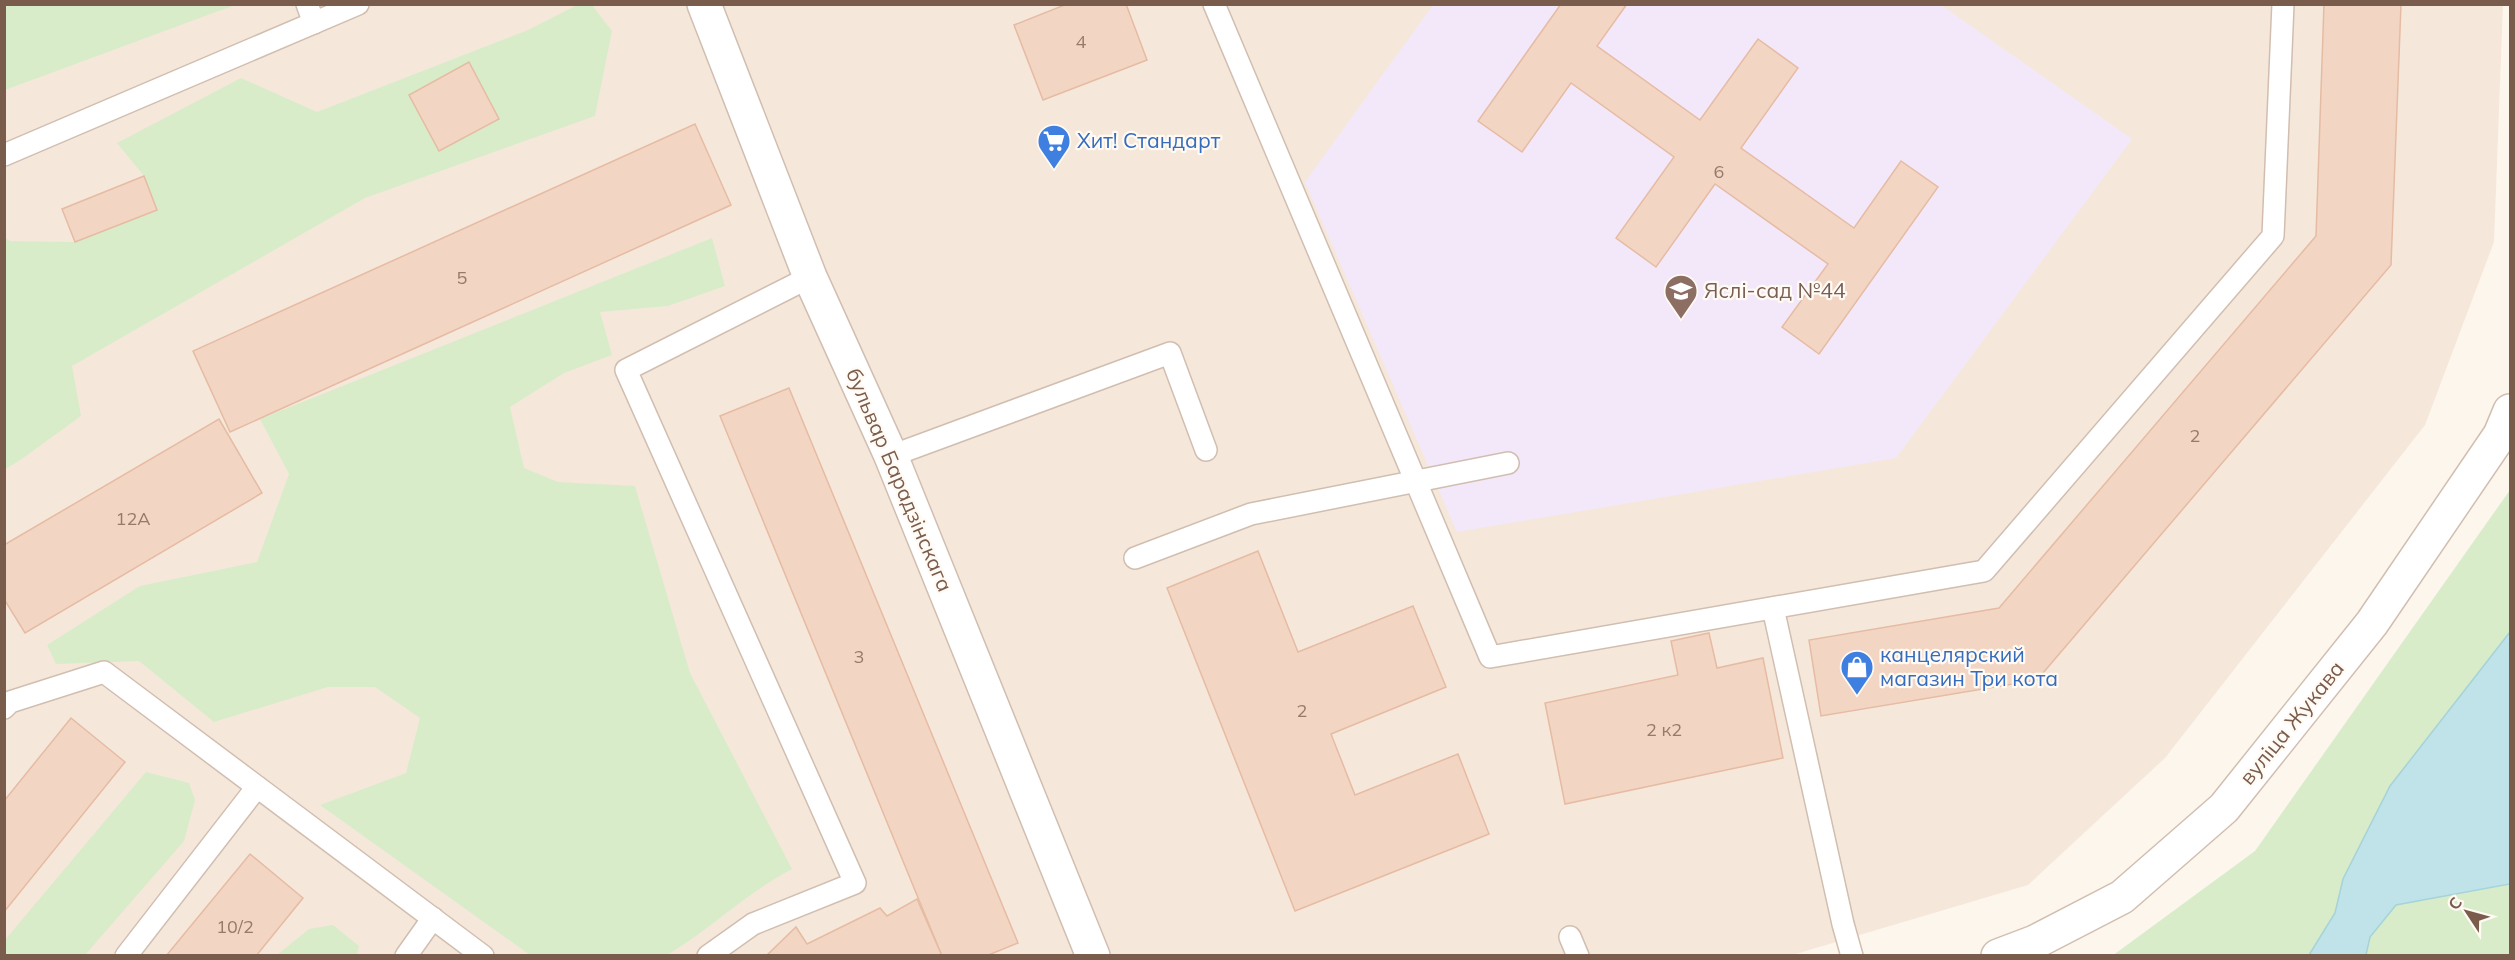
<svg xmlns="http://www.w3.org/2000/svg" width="2515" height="960" viewBox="0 0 2515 960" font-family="Mulish,sans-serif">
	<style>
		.residential { fill: #f5e8da }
		.education { fill: #f3e8fa }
		.green { fill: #d8ecc9 }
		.water { fill: #bfe3e8; stroke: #a5d3da; stroke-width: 1.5 }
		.building { fill: #f3d5c3; stroke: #e6bba3; stroke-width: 1.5 }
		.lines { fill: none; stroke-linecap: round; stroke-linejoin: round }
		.service-casing { stroke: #d1beb0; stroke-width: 24 }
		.minor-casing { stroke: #d1beb0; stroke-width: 36 }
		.tertiary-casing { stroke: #d1beb0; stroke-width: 36 }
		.service { stroke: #fff; stroke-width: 21 }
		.minor { stroke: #fff; stroke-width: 33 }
		.tertiary { stroke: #fff; stroke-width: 33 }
		.labels { text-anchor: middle; stroke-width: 4.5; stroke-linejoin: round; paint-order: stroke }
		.number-label { font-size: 18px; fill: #987a6a }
		.shop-label { font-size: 21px; fill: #366cbe; stroke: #fffaf3; text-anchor: start }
		.education-label { font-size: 21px; fill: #785e54; stroke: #fffaf3; text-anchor: start }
		.street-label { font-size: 21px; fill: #7a5c4d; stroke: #fffaf3 }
	</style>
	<rect width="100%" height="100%" fill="#fdf6ec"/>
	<!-- residential -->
	<polygon class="residential" points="5,5 2503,5 2494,242 2425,425 2165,758 2028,885 1789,956 5,956"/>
	<!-- education -->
	<polygon class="education" points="1433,5 1941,5 2132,139 1896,458 1457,532 1305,182"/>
	<!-- green -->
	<g class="green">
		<polygon points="5,4 235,4 235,5 5,90"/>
		<polygon points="577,5 592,5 612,31 595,116 365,198 72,366 81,416 19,461 5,469 4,237 10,241 75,242 157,210 144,176 117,143 241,78 317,112 528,30"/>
		<path d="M 712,238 L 725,286 L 668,306 L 600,312 L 612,355 L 564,373 L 510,407 L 524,468 L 558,482 L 635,486 L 690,673 L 792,869 C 746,893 711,929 667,955 L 530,955 L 320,805 L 406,773 L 420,718 L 375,687 L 328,687 L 214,722 L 139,661 L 56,664 L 47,645 L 140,586 L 257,562 L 289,474 L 260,419 Z"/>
		<polygon points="2510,490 2510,632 2390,786 2343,879 2335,913 2309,955 2112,956 2255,851"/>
		<polygon points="146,772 189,783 195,800 184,841 85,955 5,955 5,940"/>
		<polygon points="2510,884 2510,955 2366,956 2370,937 2396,905"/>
		<polygon points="333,925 359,946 357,955 277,955 309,929"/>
	</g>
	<!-- water -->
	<polygon class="water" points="2510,632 2510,884 2396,905 2370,937 2366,955 2309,955 2335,913 2343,879 2390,786"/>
	<!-- building -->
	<g class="building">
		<polygon points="1067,4 1126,4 1147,60 1043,100 1014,25"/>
		<polygon points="1561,4 1627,4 1597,46 1700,120 1758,39 1798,68 1741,148 1854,228 1901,161 1938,187 1819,354 1782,327 1828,264 1715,184 1656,267 1616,238 1674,157 1571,83 1522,152 1478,121"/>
		<polygon points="2324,4 2401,4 2391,265 2037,680 1821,716 1809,640 1999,608 2316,236"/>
		<polygon points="469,62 499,119 439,151 409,95"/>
		<polygon points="695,124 731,205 230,432 193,351"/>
		<polygon points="144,176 157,210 75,242 62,209"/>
		<polygon points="789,388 1018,943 986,956 942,956 720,416"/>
		<polygon points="219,419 262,493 25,633 4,599 4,545"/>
		<polygon points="1258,551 1298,652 1413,606 1446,687 1331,734 1355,795 1458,754 1489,834 1295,911 1167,588"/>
		<polygon points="1709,633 1717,668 1763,658 1783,758 1565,804 1545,703 1678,675 1671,641"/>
		<polygon points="71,718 125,762 4,912 4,801"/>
		<polygon points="250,854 303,898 256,956 166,956"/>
		<polygon points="917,899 942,956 766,956 796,927 807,944 880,908 887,916"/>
	</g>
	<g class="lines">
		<!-- service casing -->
		<g class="service-casing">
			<g id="service">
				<polyline points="307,4 314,23"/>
				<polyline points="1214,4 1490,657 1984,571 2273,236 2283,4"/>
				<polyline points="4,155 358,4"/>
				<polyline points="891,456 1170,353 1206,450"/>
				<polyline points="1135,558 1251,514 1508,463"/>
				<polyline points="1773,608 1843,924 1852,956"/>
				<polyline points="4,708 10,702 104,672 483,956"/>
				<polyline points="1570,937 1578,956"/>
				<polyline points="126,956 257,787"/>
				<polyline points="406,956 433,918"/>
				<polyline points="708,956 753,924 855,883 626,370 810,277"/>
			</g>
		</g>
		<!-- minor casing -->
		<g class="minor-casing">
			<polyline id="minor" points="704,4 810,277 891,456 1093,956"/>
		</g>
		<!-- tertiary casing -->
		<g class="tertiary-casing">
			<polyline id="tertiary" points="1998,956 2035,942 2122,897 2224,808 2372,623 2500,435 2510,411"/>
		</g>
		<!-- service -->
		<use href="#service" class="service"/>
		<!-- minor -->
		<use href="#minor" class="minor"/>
		<!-- tertiary -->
		<use href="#tertiary" class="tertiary"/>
	</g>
	<!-- icons -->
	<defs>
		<g id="supermarket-pin" transform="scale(1.725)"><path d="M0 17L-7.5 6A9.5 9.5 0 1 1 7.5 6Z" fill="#3f7fe0" stroke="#fffaf3"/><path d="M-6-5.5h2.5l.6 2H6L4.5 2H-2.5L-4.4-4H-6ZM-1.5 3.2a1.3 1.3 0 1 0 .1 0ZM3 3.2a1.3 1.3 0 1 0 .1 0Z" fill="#fff"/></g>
		<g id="school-pin" transform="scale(1.725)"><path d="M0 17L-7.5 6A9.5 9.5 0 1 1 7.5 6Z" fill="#8d6e63" stroke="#fffaf3"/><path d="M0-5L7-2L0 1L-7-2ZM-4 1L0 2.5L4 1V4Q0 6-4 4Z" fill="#fff"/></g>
		<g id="shop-pin" transform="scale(1.725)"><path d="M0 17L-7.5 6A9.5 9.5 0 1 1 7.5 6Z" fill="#3f7fe0" stroke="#fffaf3"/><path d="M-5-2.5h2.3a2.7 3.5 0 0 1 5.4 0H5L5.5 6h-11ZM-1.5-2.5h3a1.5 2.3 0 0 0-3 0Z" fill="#fff"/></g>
	</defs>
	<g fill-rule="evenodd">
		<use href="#supermarket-pin" x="1054" y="141"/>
		<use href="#school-pin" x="1681" y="291"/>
		<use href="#shop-pin" x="1857" y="667"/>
	</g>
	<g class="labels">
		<!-- number labels -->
		<g class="number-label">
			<text x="1081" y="48">4</text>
			<text x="1719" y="178">6</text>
			<text x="462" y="284">5</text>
			<text x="2195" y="442">2</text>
			<text x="133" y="525">12А</text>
			<text x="859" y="663">3</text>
			<text x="1302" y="717">2</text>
			<text x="1664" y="736">2 к2</text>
			<text x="235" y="933">10/2</text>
		</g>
		<!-- shop labels -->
		<g class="shop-label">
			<text x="1077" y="148">Хит! Стандарт</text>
			<text x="1880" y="662">канцелярский<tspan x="1880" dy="24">магазин Три кота</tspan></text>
		</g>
		<!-- education labels -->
		<g class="education-label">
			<text x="1704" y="298">Яслі-сад №44</text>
		</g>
		<!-- street labels -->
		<g class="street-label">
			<text transform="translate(899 480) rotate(67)" y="7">бульвар Барадзінскага</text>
			<text transform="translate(2292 723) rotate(-51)" y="7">вуліца Жукава</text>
		</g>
	</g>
	<!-- border -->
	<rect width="2515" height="960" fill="none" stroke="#7a5c4d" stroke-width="12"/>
	<!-- north arrow -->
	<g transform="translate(2467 912) rotate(306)" stroke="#fffaf3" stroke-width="4.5" paint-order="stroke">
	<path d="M0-4.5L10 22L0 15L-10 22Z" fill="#7a5c4d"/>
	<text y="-9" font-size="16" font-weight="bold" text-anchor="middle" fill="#7a5c4d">С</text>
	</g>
</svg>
